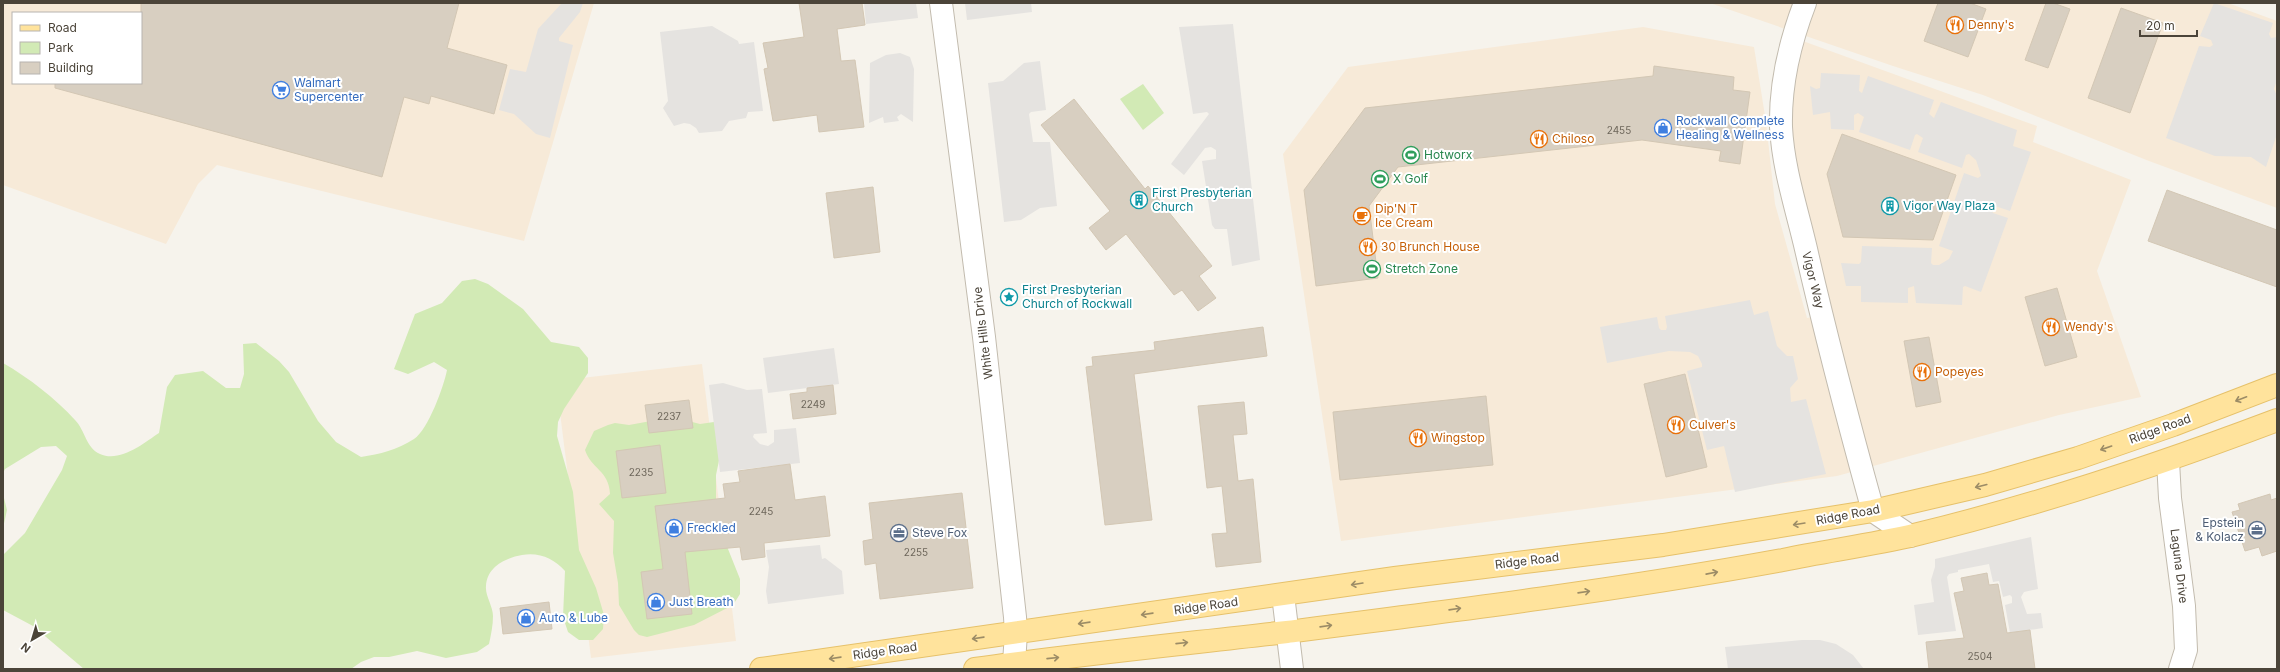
<svg xmlns="http://www.w3.org/2000/svg" width="2280" height="672" viewBox="0 0 2280 672" font-family="Inter,sans-serif">
	<style>
		.commercial { fill: #f7ead8; fill-rule: evenodd }
		.green { fill: #d2eab5 }
		.parking { fill: #e5e3e0 }
		.building { fill: #d8cfc1; stroke: #d3c7b4 }
		.lines { fill: none; stroke-linecap: round; stroke-linejoin: round }
		.minor-casing { stroke: #c2bbae; stroke-width: 24 }
		.major-casing { stroke: #e6c16a; stroke-width: 24 }
		.minor { stroke: #fff; stroke-width: 22 }
		.major { stroke: #ffe39c; stroke-width: 22 }
		.oneway { stroke: #9c8c66 }
		.labels { text-anchor: middle; stroke-width: 4; stroke-linejoin: round; paint-order: stroke }
		.number-label { font-size: 10px; fill: #6e675b }
		.food-label { font-size: 12px; fill: #c56008; stroke: #fff; text-anchor: start }
		.shop-label { font-size: 12px; fill: #366cbe; stroke: #fff; text-anchor: start }
		.leisure-label { font-size: 12px; fill: #27864d; stroke: #fff; text-anchor: start }
		.culture-label { font-size: 12px; fill: #0d838f; stroke: #fff; text-anchor: start }
		.street-label { font-size: 12px; fill: #4b4439; stroke: #fff }
		.service-label { font-size: 12px; fill: #4e5e75; stroke: #fff; text-anchor: end }
	</style>
	<rect width="100%" height="100%" fill="#f6f3ec"/>
	<!-- commercial -->
	<g class="commercial">
		<path d="M 3,3 L 594,3 L 524,241 L 217,165 L 198,184 L 166,244 L 3,185 ZM 13,13 L 141,13 L 141,83 L 13,83 Z"/>
		<polygon points="1710,3 2228,3 2277,21 2277,208 2149,161 1983,95 1893,66"/>
		<polygon points="1643,27 1754,47 1766,122 1775,204 1807,318 1833,313 1795,158 1791,129 1792,99 1800,40 2037,126 2033,142 2131,180 2097,271 2141,397 2059,415 1837,476 1341,541 1283,154 1348,67"/>
		<polygon points="702,364 736,641 591,658 556,381"/>
	</g>
	<!-- green -->
	<g class="green">
		<polygon points="1143,84 1164,113 1143,130 1120,99"/>
		<path d="M 475,279 L 488,284 L 523,309 L 551,342 L 579,347 L 588,358 L 588,373 L 564,409 L 558,422 L 557,436 L 573,492 L 579,550 L 596,588 L 604,615 L 603,629 L 593,640 L 579,640 L 568,632 L 563,617 L 565,571 C 554,559 540,552 522,555 C 505,558 487,567 486,586 C 485,596 493,606 493,616 C 493,625 491,635 489,644 L 477,652 L 446,658 L 417,651 L 389,657 L 374,657 L 361,662 L 351,669 L 84,669 L 33,626 L 3,610 L 3,555 L 25,533 L 62,470 L 67,456 L 56,446 L 41,447 L 5,469 L 3,473 L 3,363 C 29,378 55,398 75,420 C 85,430 86,448 100,454 C 120,463 144,443 159,433 L 167,387 L 175,375 L 203,371 L 226,388 L 240,388 L 244,374 L 243,344 L 256,343 L 279,361 L 289,372 L 318,421 L 336,442 L 361,457 C 380,454 397,450 414,439 C 428,430 444,386 447,370 L 434,362 L 408,374 L 394,369 L 415,314 L 442,303 L 462,281 Z"/>
		<path d="M 673,417 L 700,424 L 714,422 L 722,446 L 716,475 L 716,519 L 740,579 L 740,594 L 733,605 L 694,625 L 647,637 L 639,635 L 634,630 L 619,605 L 618,583 L 613,553 L 614,521 L 599,504 L 610,494 C 609,470 591,469 585,450 L 594,431 L 608,425 L 615,423 L 629,425 Z"/>
		<polygon points="3,494 7,510 3,528"/>
	</g>
	<!-- parking -->
	<g class="parking">
		<polygon points="562,3 583,3 580,12 559,38 559,41 573,45 550,138 536,134 514,114 499,110 510,69 526,72 538,29"/>
		<polygon points="864,3 916,3 918,18 866,24"/>
		<polygon points="965,3 1031,3 1032,12 967,20"/>
		<polygon points="2214,3 2273,23 2269,34 2271,38 2277,37 2277,80 2274,89 2277,96 2277,134 2266,167 2251,157 2215,156 2166,138 2199,46 2210,47 2213,45 2211,40 2200,36"/>
		<polygon points="1233,24 1260,260 1232,266 1227,229 1215,229 1212,225 1202,161 1216,159 1216,150 1211,147 1205,148 1184,175 1171,164 1209,114 1207,112 1193,114 1179,27"/>
		<polygon points="712,26 738,41 739,44 754,42 763,111 748,112 746,118 729,121 722,131 699,133 696,128 690,124 684,123 674,126 663,108 668,101 660,32"/>
		<polygon points="900,53 910,57 914,69 913,122 901,114 897,117 899,121 884,123 883,117 869,123 870,63 886,55"/>
		<polygon points="1040,61 1046,110 1031,112 1029,114 1033,142 1050,142 1057,206 1040,208 1021,220 1004,222 988,83 1003,81 1024,63"/>
		<polygon points="1821,73 1860,75 1859,91 1862,93 1868,76 1934,100 1929,114 1934,118 1941,102 2017,130 2013,146 2031,152 2010,211 1995,206 1992,211 1993,213 2008,218 1981,292 1965,286 1963,287 1962,305 1916,303 1914,286 1908,288 1908,303 1861,302 1861,286 1846,286 1841,263 1859,264 1861,262 1862,246 1932,248 1931,263 1933,265 1939,265 1949,259 1953,251 1939,246 1964,173 1978,178 1981,176 1980,172 1976,160 1969,154 1966,155 1962,168 1918,152 1923,138 1917,134 1915,135 1910,150 1859,132 1864,117 1858,113 1854,115 1854,130 1831,129 1830,112 1813,115 1810,86 1816,89 1820,88"/>
		<polygon points="1750,300 1754,315 1768,311 1777,346 1787,356 1793,356 1798,379 1790,388 1791,402 1806,399 1826,474 1735,492 1724,446 1707,450 1687,371 1702,367 1702,364 1698,356 1690,352 1669,351 1607,363 1600,327 1657,317 1659,328 1661,330 1666,330 1667,327 1665,316"/>
		<polygon points="834,348 839,384 768,393 763,358"/>
		<polygon points="723,383 747,390 762,389 767,433 754,434 753,437 760,444 768,446 774,442 774,430 796,428 800,463 720,472 709,385"/>
		<polygon points="2031,537 2038,589 2024,592 2021,597 2027,614 2041,613 2043,628 2010,633 2005,605 2012,603 2012,597 2010,595 2003,597 1999,581 1993,582 1989,564 1958,570 1958,572 1949,574 1947,577 1956,631 1918,635 1914,605 1934,602 1931,580 1935,567 1935,559"/>
		<polygon points="820,545 822,559 825,558 842,571 844,594 768,604 766,591 769,567 766,550"/>
		<polygon points="1802,640 1820,640 1836,644 1853,655 1864,669 1728,669 1725,647"/>
	</g>
	<!-- building -->
	<g class="building">
		<polygon points="141,3 459,3 447,48 507,65 494,114 431,96 429,104 404,97 382,177 55,88 55,83 141,83"/>
		<polygon points="799,3 862,3 865,25 837,29 841,61 855,60 864,127 819,132 817,115 773,121 764,69 768,68 763,43 804,37"/>
		<polygon points="1938,3 1970,3 1986,9 1968,57 1924,41"/>
		<polygon points="2046,3 2053,3 2070,9 2048,68 2025,60"/>
		<polygon points="2121,8 2163,23 2130,113 2088,98"/>
		<polygon points="1654,66 1734,77 1733,90 1750,92 1740,164 1719,161 1721,151 1642,140 1398,167 1369,206 1378,278 1316,286 1304,190 1365,108 1653,76"/>
		<polygon points="1074,99 1145,189 1148,186 1212,266 1199,276 1216,298 1198,311 1182,290 1174,295 1126,234 1106,250 1089,228 1110,211 1041,125"/>
		<polygon points="1842,134 1956,175 1933,240 1843,237 1827,174"/>
		<polygon points="873,187 880,252 834,258 826,193"/>
		<polygon points="2167,190 2277,230 2277,287 2148,241"/>
		<polygon points="2057,288 2077,357 2045,366 2025,297"/>
		<polygon points="1263,327 1267,356 1134,374 1152,520 1105,525 1086,367 1093,366 1092,357 1155,350 1154,342"/>
		<polygon points="1929,337 1941,402 1916,407 1904,341"/>
		<polygon points="1685,374 1707,467 1666,477 1644,384"/>
		<polygon points="833,385 836,414 793,419 790,394 807,392 807,388"/>
		<polygon points="1486,396 1493,465 1340,480 1333,412"/>
		<polygon points="689,400 693,428 649,433 645,405"/>
		<polygon points="1244,402 1247,434 1233,435 1238,481 1253,479 1261,562 1216,567 1212,534 1227,533 1222,486 1207,488 1198,406"/>
		<polygon points="660,445 666,493 622,498 616,451"/>
		<polygon points="790,464 795,500 825,496 830,536 764,543 765,557 742,560 740,547 685,552 692,614 647,619 641,572 663,569 655,506 725,498 723,484 740,482 738,471"/>
		<polygon points="962,493 973,588 880,599 876,563 865,565 863,541 873,539 869,503"/>
		<polygon points="2270,494 2271,500 2277,498 2277,551 2262,556 2259,547 2245,551 2232,512 2240,510 2238,504"/>
		<polygon points="1987,573 1989,585 1998,584 2007,633 2030,630 2035,669 1929,669 1926,642 1964,638 1954,593 1964,591 1961,578"/>
		<polygon points="549,602 552,629 503,634 500,608"/>
	</g>
	<g class="lines">
		<!-- minor casing -->
		<g class="minor-casing">
			<g id="minor">
				<polyline points="941,3 984,337 1015,617 1016,633 1014,663"/>
				<path d="M 1805,3 C 1790,42 1780,85 1781,127 C 1783,168 1797,210 1806,249 C 1826,337 1849,424 1873,511 L 1910,536"/>
				<polyline points="2168,461 2170,498 2184,606 2186,650 2180,669"/>
				<polyline points="1283,595 1292,669"/>
			</g>
		</g>
		<!-- major casing -->
		<g class="major-casing">
			<g id="major">
				<polyline points="761,669 1395,578 1663,545 1873,511 1985,485 2078,458 2173,425 2277,385"/>
				<path d="M 975,669 C 1079,654 1183,644 1287,632 C 1452,611 1619,590 1783,560 C 1826,551 1871,545 1914,535 C 2038,505 2158,465 2277,420"/>
			</g>
		</g>
		<!-- minor -->
		<use href="#minor" class="minor"/>
		<!-- major -->
		<use href="#major" class="major"/>
	</g>
	<!-- one-way arrows -->
	<defs><path id="oneway-shaft" d="M-6 0H5M1.5-3L5.5 0L1.5 3" fill="none" stroke-width="1.6" stroke-linecap="round" stroke-linejoin="round"/></defs>
	<g class="oneway">
		<use href="#oneway-shaft" transform="translate(2241 399) rotate(159)"/>
		<use href="#oneway-shaft" transform="translate(2106 448) rotate(161)"/>
		<use href="#oneway-shaft" transform="translate(1981 486) rotate(166)"/>
		<use href="#oneway-shaft" transform="translate(1799 524) rotate(171)"/>
		<use href="#oneway-shaft" transform="translate(1712 573) rotate(-11)"/>
		<use href="#oneway-shaft" transform="translate(1357 584) rotate(171)"/>
		<use href="#oneway-shaft" transform="translate(1584 592) rotate(-8)"/>
		<use href="#oneway-shaft" transform="translate(1455 609) rotate(-8)"/>
		<use href="#oneway-shaft" transform="translate(1147 614) rotate(172)"/>
		<use href="#oneway-shaft" transform="translate(1084 623) rotate(172)"/>
		<use href="#oneway-shaft" transform="translate(1326 626) rotate(-8)"/>
		<use href="#oneway-shaft" transform="translate(978 638) rotate(172)"/>
		<use href="#oneway-shaft" transform="translate(1182 643) rotate(-6)"/>
		<use href="#oneway-shaft" transform="translate(835 658) rotate(172)"/>
		<use href="#oneway-shaft" transform="translate(1053 658) rotate(-6)"/>
	</g>
	<!-- icons -->
	<defs>
		<g id="restaurant-ring" transform="scale(0.9)"><circle r="9.5" fill="#fff" stroke="#e8710a" stroke-width="1.5"/><path d="M-5-6h1v4h1v-4h1v4h1v-4h1v5L-1.5 .5V6h-2V.5L-5-1ZM5-6V6H3V1.5H1.5Q1.5-4 5-6Z" fill="#e8710a"/></g>
		<g id="supermarket-ring" transform="scale(0.9)"><circle r="9.5" fill="#fff" stroke="#3f7fe0" stroke-width="1.5"/><path d="M-6-5.5h2.5l.6 2H6L4.5 2H-2.5L-4.4-4H-6ZM-1.5 3.2a1.3 1.3 0 1 0 .1 0ZM3 3.2a1.3 1.3 0 1 0 .1 0Z" fill="#3f7fe0"/></g>
		<g id="shop-ring" transform="scale(0.9)"><circle r="9.5" fill="#fff" stroke="#3f7fe0" stroke-width="1.5"/><path d="M-5-2.5h2.3a2.7 3.5 0 0 1 5.4 0H5L5.5 6h-11ZM-1.5-2.5h3a1.5 2.3 0 0 0-3 0Z" fill="#3f7fe0"/></g>
		<g id="stadium-ring" transform="scale(0.9)"><circle r="9.5" fill="#fff" stroke="#2e9e5b" stroke-width="1.5"/><path d="M0-5a6.5 5 0 1 0 0 10a6.5 5 0 1 0 0-10ZM-3.5-1.8h7v3.6h-7Z" fill="#2e9e5b"/></g>
		<g id="building-ring" transform="scale(0.9)"><circle r="9.5" fill="#fff" stroke="#0f9aa8" stroke-width="1.5"/><path d="M-4-6H4V6H1V3H-1V6H-4ZM-2.5-4.3h1.7v1.8h-1.7ZM.8-4.3h1.7v1.8H.8ZM-2.5-1h1.7V.8h-1.7ZM.8-1h1.7V.8H.8Z" fill="#0f9aa8"/></g>
		<g id="cafe-ring" transform="scale(0.9)"><circle r="9.5" fill="#fff" stroke="#e8710a" stroke-width="1.5"/><path d="M-5.5-4.5H6V0H3Q3 3.5 0 3.5H-2.5Q-5.5 3.5-5.5 0ZM3-3.2v2h1.7v-2ZM-6 4.5H4V6H-6Z" fill="#e8710a"/></g>
		<g id="sight-ring" transform="scale(0.9)"><circle r="9.5" fill="#fff" stroke="#0f9aa8" stroke-width="1.5"/><path d="M0-6L1.8-2.2L6-1.7L2.9 1.2L3.7 5.4L0 3.3L-3.7 5.4L-2.9 1.2L-6-1.7L-1.8-2.2Z" fill="#0f9aa8"/></g>
		<g id="office-ring" transform="scale(0.9)"><circle r="9.5" fill="#fff" stroke="#5c6f8a" stroke-width="1.5"/><path d="M-6-3h4V-5.5h4V-3h4V5H-6ZM-1-4.5V-3h2v-1.5ZM-6 0V1H6V0Z" fill="#5c6f8a"/></g>
	</defs>
	<g fill-rule="evenodd">
		<use href="#restaurant-ring" x="1955" y="25"/>
		<use href="#supermarket-ring" x="281" y="90"/>
		<use href="#shop-ring" x="1663" y="128"/>
		<use href="#restaurant-ring" x="1539" y="139"/>
		<use href="#stadium-ring" x="1411" y="155"/>
		<use href="#stadium-ring" x="1380" y="179"/>
		<use href="#building-ring" x="1139" y="200"/>
		<use href="#building-ring" x="1890" y="206"/>
		<use href="#cafe-ring" x="1362" y="216"/>
		<use href="#restaurant-ring" x="1368" y="247"/>
		<use href="#stadium-ring" x="1372" y="269"/>
		<use href="#sight-ring" x="1009" y="297"/>
		<use href="#restaurant-ring" x="2051" y="327"/>
		<use href="#restaurant-ring" x="1922" y="372"/>
		<use href="#restaurant-ring" x="1676" y="425"/>
		<use href="#restaurant-ring" x="1418" y="438"/>
		<use href="#shop-ring" x="674" y="528"/>
		<use href="#office-ring" x="2257" y="530"/>
		<use href="#office-ring" x="899" y="533"/>
		<use href="#shop-ring" x="656" y="602"/>
		<use href="#shop-ring" x="526" y="618"/>
	</g>
	<g class="labels">
		<!-- number labels -->
		<g class="number-label">
			<text x="1619" y="134">2455</text>
			<text x="813" y="408">2249</text>
			<text x="669" y="420">2237</text>
			<text x="641" y="476">2235</text>
			<text x="761" y="515">2245</text>
			<text x="916" y="556">2255</text>
			<text x="1980" y="660">2504</text>
		</g>
		<!-- food labels -->
		<g class="food-label">
			<text x="1968" y="29">Denny's</text>
			<text x="1552" y="143">Chiloso</text>
			<text x="1375" y="213">Dip'N T<tspan x="1375" dy="14">Ice Cream</tspan></text>
			<text x="1381" y="251">30 Brunch House</text>
			<text x="2064" y="331">Wendy's</text>
			<text x="1935" y="376">Popeyes</text>
			<text x="1689" y="429">Culver's</text>
			<text x="1431" y="442">Wingstop</text>
		</g>
		<!-- shop labels -->
		<g class="shop-label">
			<text x="294" y="87">Walmart<tspan x="294" dy="14">Supercenter</tspan></text>
			<text x="1676" y="125">Rockwall Complete<tspan x="1676" dy="14">Healing &amp; Wellness</tspan></text>
			<text x="687" y="532">Freckled</text>
			<text x="669" y="606">Just Breath</text>
			<text x="539" y="622">Auto &amp; Lube</text>
		</g>
		<!-- leisure labels -->
		<g class="leisure-label">
			<text x="1424" y="159">Hotworx</text>
			<text x="1393" y="183">X Golf</text>
			<text x="1385" y="273">Stretch Zone</text>
		</g>
		<!-- culture labels -->
		<g class="culture-label">
			<text x="1152" y="197">First Presbyterian<tspan x="1152" dy="14">Church</tspan></text>
			<text x="1903" y="210">Vigor Way Plaza</text>
			<text x="1022" y="294">First Presbyterian<tspan x="1022" dy="14">Church of Rockwall</tspan></text>
		</g>
		<!-- street labels -->
		<g class="street-label">
			<text transform="translate(1813 280) rotate(76)" y="4">Vigor Way</text>
			<text transform="translate(983 333) rotate(-97)" y="4">White Hills Drive</text>
			<text transform="translate(2160 429) rotate(-20)" y="4">Ridge Road</text>
			<text transform="translate(1848 515) rotate(-11)" y="4">Ridge Road</text>
			<text transform="translate(1527 561) rotate(-7)" y="4">Ridge Road</text>
			<text transform="translate(2179 566) rotate(83)" y="4">Laguna Drive</text>
			<text transform="translate(1206 606) rotate(-8)" y="4">Ridge Road</text>
			<text transform="translate(885 651) rotate(-8)" y="4">Ridge Road</text>
		</g>
		<!-- service labels -->
		<g class="service-label">
			<text x="2244" y="527">Epstein<tspan x="2244" dy="14">&amp; Kolacz</tspan></text>
			<text x="912" y="537" text-anchor="start">Steve Fox</text>
		</g>
	</g>
	<!-- border -->
	<rect width="2280" height="672" fill="none" stroke="#4b4439" stroke-width="8"/>
	<!-- legend -->
	<rect x="12" y="12" width="130" height="72" fill="#ffffff" stroke="#b7b4b0"/>
	<rect x="20" y="25" width="20" height="6" fill="#ffe39c" stroke="#b7b4b0"/>
	<text x="48" y="32" font-size="12" fill="#4b4439">Road</text>
	<rect x="20" y="42" width="20" height="12" fill="#d2eab5" stroke="#b7b4b0"/>
	<text x="48" y="52" font-size="12" fill="#4b4439">Park</text>
	<rect x="20" y="62" width="20" height="12" fill="#d8cfc1" stroke="#b7b4b0"/>
	<text x="48" y="72" font-size="12" fill="#4b4439">Building</text>
	<!-- north arrow -->
	<g transform="translate(32 640) rotate(218)" stroke="#ffffff" stroke-width="3" paint-order="stroke">
	<path d="M0-3L7 15L0 10L-7 15Z" fill="#4b4439"/>
	<text y="-6" font-size="11" font-weight="bold" text-anchor="middle" fill="#4b4439">N</text>
	</g>
	<!-- scale -->
	<path d="M2140 30v6h57v-6" fill="none" stroke="#4b4439" stroke-width="2"/>
	<text x="2146" y="30" font-size="12" fill="#4b4439" stroke="#ffffff" stroke-width="3" paint-order="stroke">20 m</text>
</svg>
